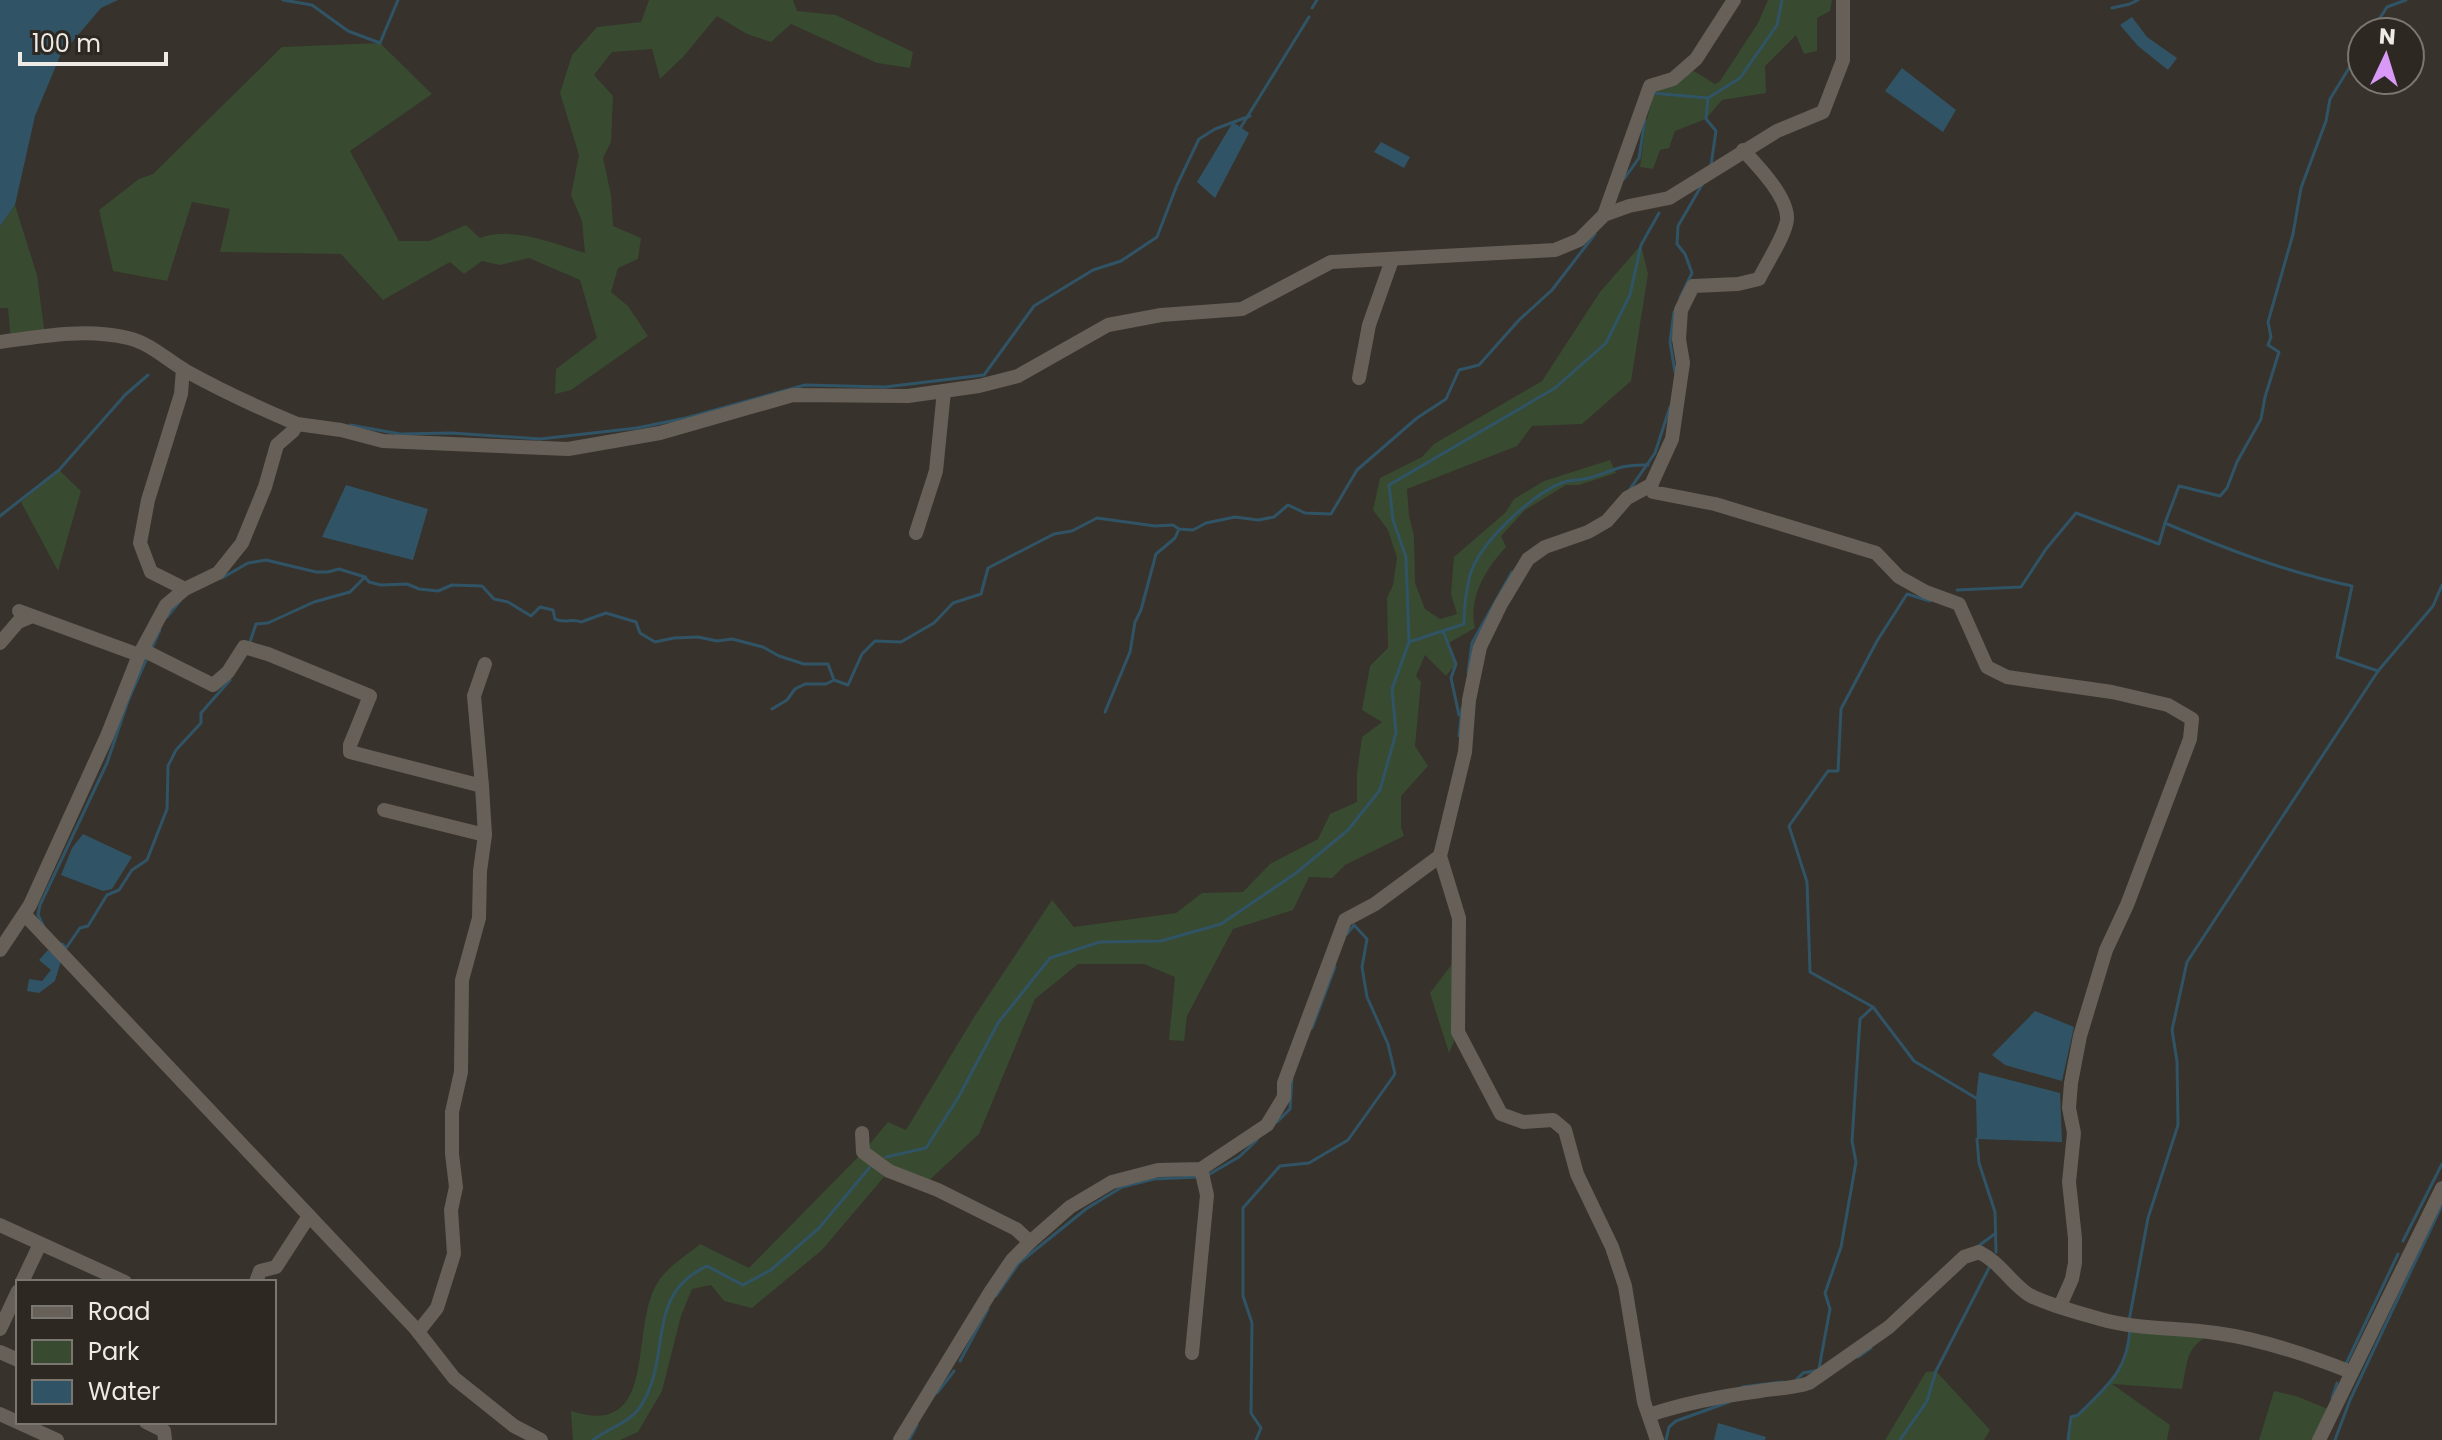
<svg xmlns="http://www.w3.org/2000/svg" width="2442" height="1440" viewBox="0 0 2442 1440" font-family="Poppins,sans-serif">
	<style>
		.green { fill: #384a30 }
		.water { fill: #305466 }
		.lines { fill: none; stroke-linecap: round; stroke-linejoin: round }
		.stream { stroke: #305466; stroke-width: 3 }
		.minor { stroke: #666058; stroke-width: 14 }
	</style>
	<rect width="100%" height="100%" fill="#37322b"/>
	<!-- green -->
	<g class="green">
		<path d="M 649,0 L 793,0 L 797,11 L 836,15 L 913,52 L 910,68 L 877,63 L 791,24 L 771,42 L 747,34 L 717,16 L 683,57 L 660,79 L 652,49 L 612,52 L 594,75 L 613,96 L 611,142 L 603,158 L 611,195 L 613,226 L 641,238 L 638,259 L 618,268 L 611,292 L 628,306 L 648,336 L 571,390 L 555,394 L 556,369 L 597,338 L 580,280 L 529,258 L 500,265 L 482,261 L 464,274 L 450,262 L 383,300 L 341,254 L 220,252 L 230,209 L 192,202 L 167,281 L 113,271 L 99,210 L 139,179 L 153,174 L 282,47 L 380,43 L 432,94 L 350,151 L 399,241 L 429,241 L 466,225 L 480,238 C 512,226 553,243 585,253 L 582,221 L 571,195 L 579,155 L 560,93 L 572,55 L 597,27 L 641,22 Z"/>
		<polygon points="1768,0 1832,0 1830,11 1817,18 1817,51 1804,54 1796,35 1765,66 1766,93 1722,100 1706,119 1675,131 1669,148 1660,150 1653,169 1640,167 1646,122 1655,90 1694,71 1715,84 1720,81 1758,23"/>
		<polygon points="15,205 37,275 45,336 11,341 8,308 0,308 0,226"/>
		<path d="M 1641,245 L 1648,274 L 1631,381 L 1582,424 L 1532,426 L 1517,446 L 1407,489 L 1409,516 L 1414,536 L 1415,583 L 1425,609 L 1440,619 L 1457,614 L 1451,594 L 1454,557 L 1505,513 L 1514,499 L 1544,481 L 1610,460 L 1616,473 L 1579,485 L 1566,485 L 1525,510 L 1501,536 L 1506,547 C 1486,569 1468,597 1475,628 L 1447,644 L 1456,664 L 1446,676 L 1425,655 L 1416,676 L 1421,682 L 1415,746 L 1428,766 L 1401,796 L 1401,827 L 1404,836 L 1345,865 L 1332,878 L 1309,877 L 1293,910 L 1233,929 L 1187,1016 L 1184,1041 L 1169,1040 L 1175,977 L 1144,964 L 1078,964 L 1035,999 L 979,1134 L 924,1185 L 889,1171 L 822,1250 L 752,1308 L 724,1301 L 711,1285 L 692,1289 L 681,1316 L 662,1391 L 638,1432 L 620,1440 L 573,1440 L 571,1411 C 661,1440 628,1327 658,1282 C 667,1267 687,1255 700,1244 L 749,1268 L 863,1152 L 888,1122 L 906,1130 L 974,1017 L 1052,900 L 1074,927 L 1176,913 L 1202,893 L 1243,892 L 1270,864 L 1318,839 L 1330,814 L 1357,802 L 1357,773 L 1362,737 L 1382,722 L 1362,710 L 1370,666 L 1388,648 L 1387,598 L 1393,585 L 1397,558 L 1388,530 L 1373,510 L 1380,478 L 1422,457 L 1434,444 L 1542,381 L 1600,292 Z"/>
		<polygon points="59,470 81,491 58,571 21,502"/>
		<polygon points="1459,955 1458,1032 1449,1053 1430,993"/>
		<path d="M 2130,1328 L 2215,1333 C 2185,1345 2188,1360 2182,1389 L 2112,1384 L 2170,1425 L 2167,1440 L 2068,1440 L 2071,1417 L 2078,1415 C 2107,1386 2128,1371 2130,1328 Z"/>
		<polygon points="1936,1371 1990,1430 1984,1440 1885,1440 1926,1372"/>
		<polygon points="2274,1391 2296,1396 2333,1411 2319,1440 2259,1440"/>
	</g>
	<!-- water -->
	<g class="water">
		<polygon points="0,0 118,0 101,8 60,56 35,116 15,205 0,226"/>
		<polygon points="2132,17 2147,37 2177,58 2168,70 2138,46 2120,25"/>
		<polygon points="1902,68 1956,110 1943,132 1885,91"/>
		<polygon points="1233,122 1249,133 1215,198 1197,182"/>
		<polygon points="1381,142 1410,157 1404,168 1374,152"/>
		<polygon points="346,485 428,509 413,560 322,537"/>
		<polygon points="83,834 132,857 112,889 103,891 61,875 72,848"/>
		<polygon points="48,950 61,961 55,981 39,993 27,991 29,979 42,981 51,970 39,960"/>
		<polygon points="2035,1011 2074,1027 2062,1081 2005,1065 1992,1055"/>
		<polygon points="1979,1072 2060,1093 2062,1142 1977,1139 1976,1098"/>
		<polygon points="1718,1423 1766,1437 1765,1440 1714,1440"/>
	</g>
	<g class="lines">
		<!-- stream -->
		<g class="stream">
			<polyline points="283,0 312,5 348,31 380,43 398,0"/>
			<polyline points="1312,8 1317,0"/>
			<polyline points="2112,8 2130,4 2138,0"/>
			<polyline points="2371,32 2387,7 2406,0"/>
			<polyline points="1652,93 1708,98 1740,78 1777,25 1782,0"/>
			<polyline points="1708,98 1706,119 1716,131 1711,165"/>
			<polyline points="1241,127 1309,17"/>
			<polyline points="1624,179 1639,158 1645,120"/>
			<polyline points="1680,298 1692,273 1685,254 1677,244 1678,226 1703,183"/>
			<polyline points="1674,312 1670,342 1675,372"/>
			<polyline points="350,425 400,434 452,433 540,439 637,428 686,418 805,385 885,387 984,375 1034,306 1093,270 1121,261 1157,237 1177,185 1199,139 1215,129 1250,116"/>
			<polyline points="1630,489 1655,453 1670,407"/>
			<polyline points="0,516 59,470 125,395 148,375"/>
			<path d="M 222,578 L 248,563 L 266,560 L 316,572 L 328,572 L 339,569 L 365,577 L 369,582 L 381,585 L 407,584 L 419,589 L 438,591 L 452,585 L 482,586 L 494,599 L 508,602 L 531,616 L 540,607 L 553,610 L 555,619 C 564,624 572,618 581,622 L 606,613 L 636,622 L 640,633 L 655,642 L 674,638 L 698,637 L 717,641 L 732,639 L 763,647 L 779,656 L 804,664 L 828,664 L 834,680"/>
			<polyline points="1957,590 2021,587 2046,549 2076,513 2159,544 2165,523"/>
			<polyline points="1930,601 1907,594 1877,641 1841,709 1838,771 1828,771 1789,826 1807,882 1810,972 1873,1007 1914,1061 1976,1098"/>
			<polyline points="167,617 180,601"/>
			<polyline points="1443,631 1456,664 1451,678 1459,715"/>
			<path d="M 1409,642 L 1464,624 C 1464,608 1466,591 1470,575 C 1480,542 1532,494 1564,482 C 1572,480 1581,480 1589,478 C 1614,471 1619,464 1648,465"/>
			<polyline points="249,645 256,624 268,623 314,602 350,592 365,577"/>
			<polyline points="152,648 160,630"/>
			<polyline points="2378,671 2433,606 2442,585"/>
			<polyline points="1468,673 1472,643 1512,572"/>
			<polyline points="772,709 787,700 795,689 805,684 826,684 834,680 848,685 862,654 875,641 901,642 934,623 953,603 981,594 988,568 1054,534 1072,531 1097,518 1155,526 1173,525 1179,529 1193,530 1206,523 1235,517 1258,520 1274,517 1288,505 1305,513 1331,514 1357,470 1417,418 1446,399 1459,370 1479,365 1519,320 1552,290 1595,234"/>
			<polyline points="1105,712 1130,652 1135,622 1141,610 1156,554 1175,538 1179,529"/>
			<polyline points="1459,736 1462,708"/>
			<polyline points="43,925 38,915 40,905 107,763 128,701 147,658"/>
			<polyline points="62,944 66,948 80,928 88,926 107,895 119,890 132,870 147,860 167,809 168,766 176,750 201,723 201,713 230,680"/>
			<polyline points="1312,1028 1335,967"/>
			<polyline points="1277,1122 1290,1109 1292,1079"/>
			<polyline points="1977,1139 1979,1163 1995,1212 1996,1252"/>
			<polyline points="886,1157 926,1148 958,1098 998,1023 1050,958 1100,942 1161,941 1221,924 1296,873 1348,830 1380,790 1396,733 1392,689 1409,642 1406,557 1393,520 1389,485 1555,388 1606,343 1630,295 1641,245 1659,213"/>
			<polyline points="1208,1175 1239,1157 1257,1140"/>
			<polyline points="2403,1241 2442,1164"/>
			<polyline points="1977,1247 1996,1233"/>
			<polyline points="996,1296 1019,1263 1086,1209 1122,1187 1154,1179 1197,1177"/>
			<path d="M 2129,1321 L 2148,1218 L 2178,1125 L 2177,1061 L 2172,1030 L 2187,962 L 2378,671 L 2337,657 L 2352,586 C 2286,572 2226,549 2165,523 L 2179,486 L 2220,496 L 2227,488 L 2237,462 L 2261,419 L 2265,397 L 2279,352 L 2268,345 L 2271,337 L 2268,322 L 2293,234 L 2301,188 L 2326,121 L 2330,99 L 2362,47"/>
			<polyline points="1858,1357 1871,1348"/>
			<polyline points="960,1361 988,1309"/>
			<polyline points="2346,1364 2398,1254"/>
			<polyline points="1796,1380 1803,1373 1819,1370 1820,1363 1830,1309 1825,1293 1841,1247 1856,1162 1852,1141 1860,1019 1873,1007"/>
			<polyline points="1742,1387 1782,1382"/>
			<polyline points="937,1393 954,1371"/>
			<polyline points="2332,1398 2337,1383"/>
			<path d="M 593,1440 C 610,1427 631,1423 642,1404 C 672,1355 645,1294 707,1266 L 743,1285 L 771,1270 L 819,1228 L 870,1167"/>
			<polyline points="909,1440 917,1425"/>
			<polyline points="1256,1440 1261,1428 1251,1413 1252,1323 1243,1296 1243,1208 1280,1166 1309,1163 1348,1140 1395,1074 1388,1044 1367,997 1362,967 1367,939 1354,925 1347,934"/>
			<polyline points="1666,1440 1669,1427 1676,1421 1729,1402"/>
			<polyline points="1900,1440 1927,1401 1936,1371 1990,1266"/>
			<path d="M 2068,1440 L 2071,1417 L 2078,1415 C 2107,1386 2128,1371 2130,1328"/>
			<polyline points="2335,1440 2350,1400 2442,1205"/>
		</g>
		<!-- minor -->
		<g class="minor">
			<polyline points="1604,215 1650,86 1673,79 1696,59 1734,0"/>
			<path d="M 0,342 C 42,336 86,328 128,338 C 150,343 167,360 186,371 C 222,391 259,408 297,424"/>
			<polyline points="183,369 181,394 148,500 140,543 151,572 185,589"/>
			<polyline points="1359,378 1369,325 1392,260"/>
			<polyline points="1651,485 1653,492 1715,504 1876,553 1899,577 1926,592 1959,604 1987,667 2007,677 2112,692 2168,705 2192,719 2190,739 2127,905 2106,950 2080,1036 2071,1083 2069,1108 2074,1133 2069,1182 2075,1238 2075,1263 2072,1279 2060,1306"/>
			<polyline points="916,533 936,471 944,391"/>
			<polyline points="19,611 139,655"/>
			<polyline points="0,643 18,622 32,616"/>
			<polyline points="143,650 213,685 228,672 244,647 268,654 370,696 350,745 350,752 482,786 474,696 485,664"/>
			<polyline points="384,810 485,835 482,786"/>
			<polyline points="25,915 415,1328 454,1378 514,1426 541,1440"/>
			<polyline points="0,950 30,905 107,736 139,655 166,605 185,589 218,573 242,543 265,487 277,445 293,431 297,424 341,430 383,441 568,449 660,433 793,395 908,396 979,386 1018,376 1108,325 1161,315 1242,309 1331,262 1555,250 1579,240 1604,215 1629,206 1669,198 1777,131 1823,112 1843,60 1843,0"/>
			<polyline points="862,1133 863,1152 889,1171 938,1190 1016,1229 1030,1242"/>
			<polyline points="0,1225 125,1282"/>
			<polyline points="22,1282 40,1244"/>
			<polyline points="256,1282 260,1271 276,1267 309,1216"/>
			<polyline points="0,1329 18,1291"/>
			<polyline points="418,1332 437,1308 454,1254 451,1210 456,1187 452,1154 452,1112 461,1072 462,980 479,918 480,871 485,835"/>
			<polyline points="0,1352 18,1360"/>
			<polyline points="1192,1353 1207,1195 1201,1169"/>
			<polyline points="0,1414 57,1440"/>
			<path d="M 1649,1415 C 1685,1403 1722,1396 1760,1391 C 1777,1388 1792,1389 1809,1383 L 1889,1327 L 1964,1257 L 1979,1252 C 1999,1262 2008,1279 2025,1292 C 2037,1302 2083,1314 2100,1319 C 2138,1330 2177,1327 2216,1333 C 2261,1339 2308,1355 2351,1372"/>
			<polyline points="146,1422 164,1431 165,1440"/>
			<polyline points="900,1440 991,1291 1012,1260 1030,1242 1070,1207 1112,1182 1158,1170 1201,1169 1267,1125 1284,1097 1284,1083 1345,920 1375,904 1440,856"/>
			<path d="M 1657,1440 L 1644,1402 L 1625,1286 L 1612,1247 L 1577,1174 L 1565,1130 L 1553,1120 L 1523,1122 L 1501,1114 L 1458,1032 L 1459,918 L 1440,856 L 1465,752 L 1469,700 L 1480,647 L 1501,604 L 1528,559 L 1545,547 L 1588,532 L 1607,521 L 1627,498 L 1651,485 L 1672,439 L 1683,363 L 1679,339 L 1681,310 L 1693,286 L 1738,284 L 1759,279 C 1766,264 1785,236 1787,220 C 1789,198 1758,166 1743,150"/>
			<polyline points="2319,1440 2442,1188"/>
		</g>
	</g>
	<!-- legend -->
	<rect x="16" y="1280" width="260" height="144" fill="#2d2821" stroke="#7a7670" stroke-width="2"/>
	<rect x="32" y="1306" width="40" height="12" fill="#666058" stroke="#7a7670" stroke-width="2"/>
	<text x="88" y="1320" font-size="24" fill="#eeeae6">Road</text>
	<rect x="32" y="1340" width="40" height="24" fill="#384a30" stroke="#7a7670" stroke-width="2"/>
	<text x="88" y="1360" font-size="24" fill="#eeeae6">Park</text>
	<rect x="32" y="1380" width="40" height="24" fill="#305466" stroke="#7a7670" stroke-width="2"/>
	<text x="88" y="1400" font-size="24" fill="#eeeae6">Water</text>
	<!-- north arrow -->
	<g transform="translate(2386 56) rotate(4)"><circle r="38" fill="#2d2821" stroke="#7a7670" stroke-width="2"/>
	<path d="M0-6L14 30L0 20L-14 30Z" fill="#d99af7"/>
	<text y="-12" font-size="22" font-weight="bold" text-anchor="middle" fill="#eeeae6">N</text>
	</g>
	<!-- scale -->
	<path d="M20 52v12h146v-12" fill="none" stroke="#eeeae6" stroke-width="4"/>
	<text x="32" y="52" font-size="24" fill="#eeeae6" stroke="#2d2821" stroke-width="6" paint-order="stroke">100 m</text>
</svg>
